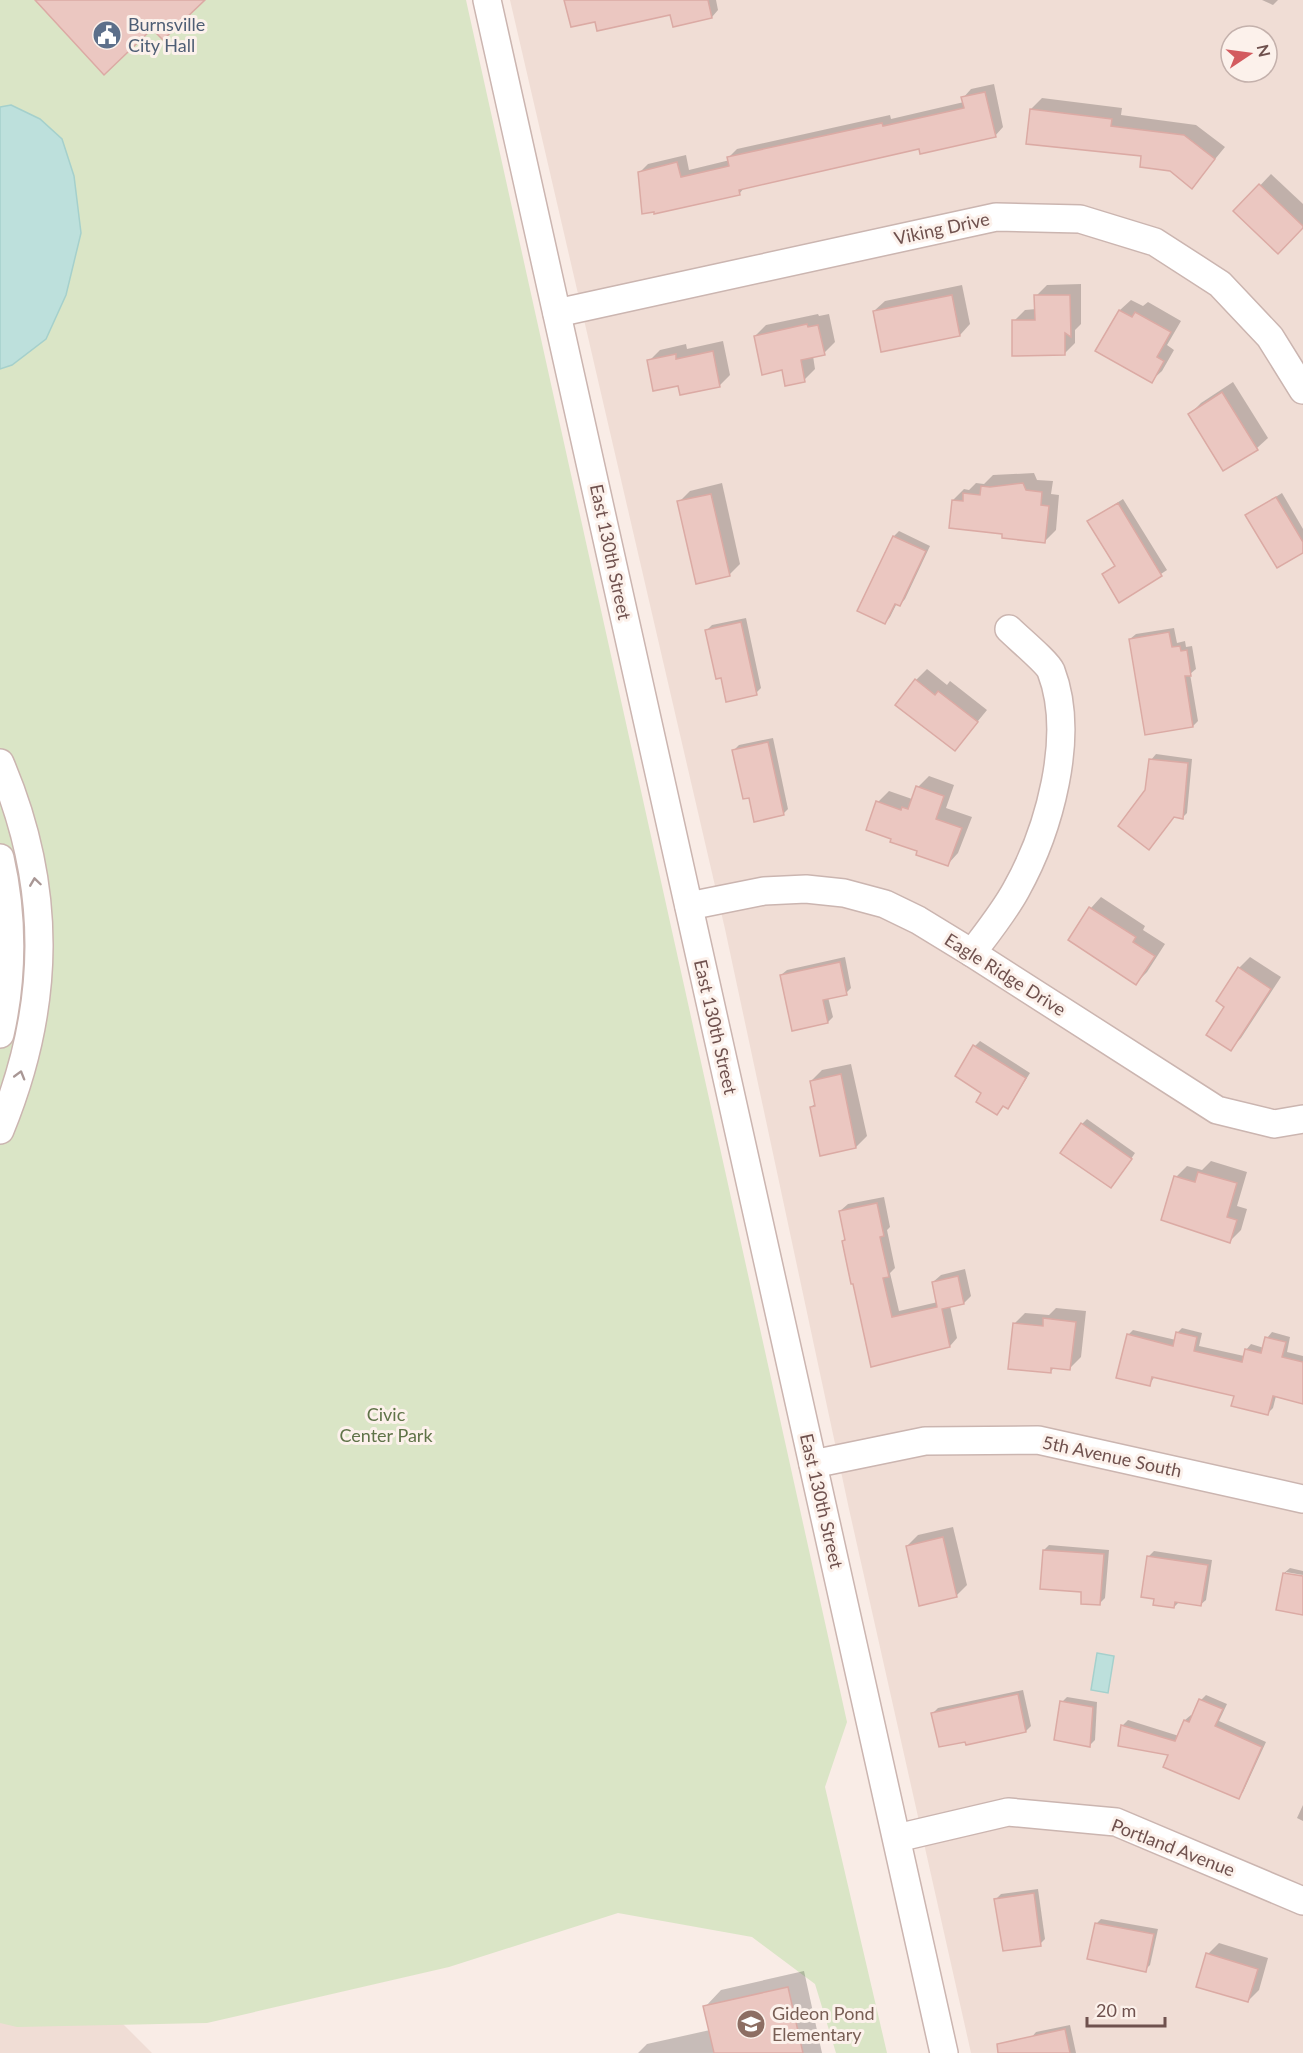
<svg xmlns="http://www.w3.org/2000/svg" width="1303" height="2053" viewBox="0 0 1303 2053" font-family="Lato,sans-serif">
	<style>
		.residential { fill: #f0ddd5; fill-rule: evenodd }
		.green { fill: #dae5c6 }
		.water { fill: #bde0dc; stroke: #a5d0cc; stroke-width: 1.5 }
		.shadow { fill: #0003 }
		.building { fill: #ebc7c1; stroke: #dbaaa4; stroke-width: 1.5 }
		.lines { fill: none; stroke-linecap: round; stroke-linejoin: round }
		.minor-casing { stroke: #cbb5b0; stroke-width: 30 }
		.minor { stroke: #fff; stroke-width: 27 }
		.oneway { stroke: #a99795 }
		.labels { text-anchor: middle; stroke-width: 6; stroke-linejoin: round; paint-order: stroke }
		.service-label { font-size: 18px; fill: #4e5e75; stroke: #fcf1eb; text-anchor: start }
		.street-label { font-size: 18px; fill: #6f514e; stroke: #fcf1eb }
		.park-label { font-size: 18px; fill: #5f7348; stroke: #fcf1eb }
		.education-label { font-size: 18px; fill: #785e54; stroke: #fcf1eb; text-anchor: start }
	</style>
	<rect width="100%" height="100%" fill="#f9ece6"/>
	<!-- residential -->
	<g class="residential">
		<path d="M 510,0 L 1303,0 L 1303,2053 L 971,2053 L 849,1509 L 725,929 ZM 1231,36 L 1267,36 L 1267,72 L 1231,72 Z"/>
		<polygon points="0,1904 3,1904 152,2053 0,2053"/>
	</g>
	<!-- green -->
	<polygon class="green" points="0,0 466,0 847,1722 825,1787 887,2053 836,2053 815,1984 752,1937 618,1913 449,1967 207,2023 17,2027 0,2023"/>
	<!-- water -->
	<g class="water">
		<polygon points="11,105 40,119 62,139 74,176 81,233 66,295 46,339 12,365 0,369 0,107"/>
		<polygon points="1097,1653 1114,1656 1108,1693 1091,1690"/>
	</g>
	<!-- shadow -->
	<g class="shadow">
		<polygon points="566,0 716,0 718,10 712,17 671,13 596,20"/>
		<polygon points="1262,0 1278,0 1273,5"/>
		<polygon points="994,84 1003,127 995,136 920,147 745,187 739,194 640,172 648,164 686,155 689,170 730,160 729,157 737,149 890,115 891,119 964,102 963,98 971,89"/>
		<polygon points="1042,98 1122,108 1121,115 1196,125 1225,147 1192,187 1170,170 1143,155 1031,109"/>
		<polygon points="1271,174 1303,204 1303,227 1236,211"/>
		<polygon points="1081,284 1081,324 1075,330 1075,343 1064,354 1014,321 1025,310 1036,309 1036,296 1047,285"/>
		<polygon points="962,285 970,324 960,335 874,311 885,301"/>
		<polygon points="1131,300 1143,306 1148,302 1181,321 1167,345 1174,350 1162,371 1151,381 1120,310"/>
		<polygon points="818,314 819,316 829,314 835,342 824,353 813,356 815,369 804,380 783,369 755,336 766,325"/>
		<polygon points="723,341 730,375 719,386 679,384 649,361 660,350 686,344 687,349"/>
		<polygon points="1233,382 1268,438 1257,448 1190,414 1201,403"/>
		<polygon points="1034,473 1037,480 1053,481 1051,494 1059,495 1056,530 1045,541 1004,533 953,500 964,489 969,490 976,483 984,484 993,475"/>
		<polygon points="722,483 740,564 729,575 679,502 690,491"/>
		<polygon points="1282,493 1303,529 1303,551 1247,515"/>
		<polygon points="1123,499 1167,570 1120,601 1103,574 1116,565 1089,521"/>
		<polygon points="899,531 930,546 905,599 900,605 897,603 890,617 885,623 859,610 894,536"/>
		<polygon points="746,618 761,688 756,693 722,676 707,630 712,625"/>
		<polygon points="1174,628 1177,643 1185,641 1186,647 1192,646 1196,669 1190,674 1198,721 1193,726 1130,639 1136,634"/>
		<polygon points="927,669 947,685 950,681 987,710 955,749 916,680"/>
		<polygon points="773,738 788,809 783,814 750,796 734,750 739,745"/>
		<polygon points="1156,754 1192,759 1187,813 1182,818 1147,791 1151,760"/>
		<polygon points="929,776 954,785 946,808 972,817 958,853 948,864 919,851 878,802 889,791 912,799 918,787"/>
		<polygon points="1101,897 1145,926 1143,930 1165,944 1147,972 1136,983 1091,908"/>
		<polygon points="845,957 851,988 846,993 828,997 833,1017 828,1022 781,975 787,970"/>
		<polygon points="1250,957 1281,977 1241,1038 1230,1049 1226,1006 1239,968"/>
		<polygon points="980,1041 1030,1073 1012,1102 1007,1107 1004,1105 997,1113 983,1093 975,1046"/>
		<polygon points="851,1064 867,1136 856,1147 811,1107 816,1103 811,1081 822,1070"/>
		<polygon points="1087,1119 1135,1153 1116,1181 1082,1124"/>
		<polygon points="1211,1161 1247,1172 1237,1206 1247,1209 1241,1230 1230,1241 1176,1177 1187,1166 1202,1170"/>
		<polygon points="884,1197 890,1227 887,1230 895,1268 890,1273 899,1311 938,1302 933,1282 941,1275 965,1269 971,1296 964,1303 950,1306 957,1338 950,1346 872,1365 840,1211 848,1204"/>
		<polygon points="1056,1308 1086,1311 1081,1357 1070,1368 1055,1367 1051,1371 1014,1324 1025,1313 1049,1315"/>
		<polygon points="1182,1328 1202,1333 1199,1346 1244,1356 1246,1350 1251,1344 1264,1348 1267,1338 1272,1332 1290,1337 1287,1352 1303,1356 1303,1402 1276,1396 1273,1408 1268,1413 1235,1395 1155,1376 1150,1384 1128,1335 1133,1330 1176,1340 1177,1333"/>
		<polygon points="953,1527 967,1585 956,1596 907,1546 918,1535"/>
		<polygon points="1049,1545 1109,1550 1105,1598 1100,1603 1083,1590 1044,1550"/>
		<polygon points="1154,1551 1212,1560 1206,1600 1200,1605 1179,1602 1174,1607 1149,1556"/>
		<polygon points="1290,1568 1303,1571 1303,1575 1286,1572 1286,1575 1303,1578 1303,1614 1284,1573"/>
		<polygon points="1023,1690 1031,1726 1026,1731 967,1743 933,1713 938,1708"/>
		<polygon points="1206,1695 1227,1704 1219,1721 1266,1742 1243,1792 1238,1797 1170,1754 1120,1745 1123,1725 1128,1720 1179,1736 1185,1720 1191,1715 1193,1716 1201,1700"/>
		<polygon points="1067,1697 1097,1702 1095,1740 1090,1745 1062,1702"/>
		<polygon points="1303,1805 1303,1821 1297,1818"/>
		<polygon points="1038,1889 1045,1939 1040,1944 996,1899 1001,1894"/>
		<polygon points="1101,1919 1158,1929 1150,1965 1145,1970 1096,1924"/>
		<polygon points="1219,1943 1268,1958 1259,1990 1248,2001 1208,1954"/>
		<polygon points="804,1971 822,2053 638,2053 647,2044 710,2030 705,2007 721,1990"/>
		<polygon points="1070,2025 1076,2053 1034,2053 1031,2038 1036,2032"/>
	</g>
	<!-- building -->
	<g class="building">
		<polygon points="35,0 205,0 163,40 152,29 104,75"/>
		<polygon points="564,0 708,0 712,18 673,27 670,15 597,31 595,22 571,27"/>
		<polygon points="985,92 996,137 920,154 919,149 739,190 740,195 654,214 654,212 642,214 638,172 677,162 681,177 729,166 727,157 882,123 883,126 964,108 961,97"/>
		<polygon points="1030,109 1112,119 1111,126 1184,135 1215,159 1192,189 1170,171 1140,167 1141,156 1026,144"/>
		<polygon points="1259,184 1303,226 1303,228 1278,254 1233,211"/>
		<polygon points="952,295 960,336 881,352 873,311"/>
		<polygon points="1034,295 1070,295 1071,337 1065,333 1065,355 1012,356 1012,320 1035,320"/>
		<polygon points="1119,310 1132,317 1135,312 1171,332 1157,357 1164,361 1152,383 1095,351"/>
		<polygon points="807,324 808,327 818,325 825,355 801,360 805,382 785,386 782,370 762,375 754,336"/>
		<polygon points="713,351 720,387 680,395 678,386 653,391 647,360 676,354 676,359"/>
		<polygon points="1222,392 1258,450 1223,471 1188,414"/>
		<polygon points="1023,483 1026,490 1042,492 1041,505 1049,506 1045,543 1002,538 1002,534 949,528 952,500 963,501 963,493 980,495 981,486 990,487"/>
		<polygon points="711,494 730,576 696,584 677,501"/>
		<polygon points="1276,497 1303,542 1303,553 1277,568 1245,515"/>
		<polygon points="1118,503 1162,576 1119,603 1102,574 1115,566 1087,521"/>
		<polygon points="893,536 926,551 900,606 895,604 885,624 857,611"/>
		<polygon points="741,622 757,695 726,702 721,678 716,679 705,630"/>
		<polygon points="1169,632 1172,647 1180,646 1181,651 1187,650 1191,676 1185,676 1193,727 1145,735 1129,639"/>
		<polygon points="915,679 935,695 938,691 978,722 955,751 895,705"/>
		<polygon points="768,742 784,815 754,822 749,798 743,799 732,750"/>
		<polygon points="1149,759 1188,763 1183,819 1174,817 1149,850 1118,826 1145,790"/>
		<polygon points="916,786 944,796 936,819 962,828 948,866 916,855 917,851 890,842 891,839 866,830 876,801 901,810 902,807 908,809"/>
		<polygon points="1089,907 1136,937 1133,942 1155,956 1136,985 1068,940"/>
		<polygon points="840,962 847,995 823,1000 828,1023 792,1031 780,975"/>
		<polygon points="1238,967 1271,989 1231,1051 1206,1035 1224,1007 1216,1001"/>
		<polygon points="973,1045 1026,1078 1008,1109 1003,1106 997,1115 976,1102 981,1093 955,1076"/>
		<polygon points="841,1074 856,1148 820,1156 810,1107 815,1106 810,1081"/>
		<polygon points="1081,1123 1132,1159 1111,1188 1060,1153"/>
		<polygon points="1198,1172 1237,1183 1227,1217 1237,1220 1230,1243 1161,1220 1174,1176 1195,1182"/>
		<polygon points="877,1203 884,1236 880,1237 889,1277 883,1278 892,1317 937,1307 932,1282 958,1276 964,1304 942,1309 950,1347 871,1367 853,1284 851,1284 842,1241 845,1240 839,1211"/>
		<polygon points="1043,1318 1076,1322 1070,1370 1051,1368 1051,1373 1008,1369 1013,1323 1043,1326"/>
		<polygon points="1176,1332 1197,1337 1194,1351 1242,1362 1245,1349 1261,1353 1265,1337 1286,1342 1282,1357 1303,1362 1303,1404 1273,1396 1268,1415 1231,1406 1234,1396 1152,1377 1150,1386 1116,1378 1127,1334 1173,1346"/>
		<polygon points="943,1537 957,1597 919,1606 906,1546"/>
		<polygon points="1043,1550 1104,1554 1100,1605 1081,1604 1081,1592 1040,1589"/>
		<polygon points="1147,1556 1208,1565 1201,1606 1175,1602 1174,1608 1153,1605 1154,1599 1141,1597"/>
		<polygon points="1283,1573 1303,1576 1303,1615 1276,1610"/>
		<polygon points="1018,1694 1026,1732 966,1745 965,1742 939,1747 931,1713"/>
		<polygon points="1199,1699 1223,1709 1215,1726 1262,1747 1239,1799 1163,1767 1168,1755 1118,1746 1121,1725 1175,1741 1184,1720 1189,1722"/>
		<polygon points="1060,1701 1093,1707 1090,1747 1054,1740"/>
		<polygon points="1034,1893 1041,1946 1003,1951 994,1899"/>
		<polygon points="1095,1923 1154,1934 1146,1972 1087,1959"/>
		<polygon points="1206,1953 1258,1969 1248,2002 1196,1987"/>
		<polygon points="788,1987 803,2053 714,2053 703,2006"/>
		<polygon points="1065,2029 1070,2053 998,2053 997,2044"/>
	</g>
	<g class="lines">
		<!-- minor casing -->
		<g class="minor-casing">
			<g id="minor">
				<polyline points="487,0 944,2053"/>
				<polyline points="557,313 996,217 1080,219 1155,242 1220,284 1270,337 1303,390"/>
				<path d="M 0,763 C 53,887 51,1006 0,1130"/>
				<path d="M 0,858 C 13,915 13,977 0,1034"/>
				<polyline points="689,906 764,891 806,889 844,893 885,904 918,920 972,953 1217,1110 1274,1124 1303,1119"/>
				<path d="M 972,953 C 987,933 1004,912 1016,890 C 1049,831 1076,736 1051,671 C 1047,662 1018,638 1009,629"/>
				<polyline points="813,1464 925,1441 1038,1440 1303,1499"/>
				<polyline points="897,1838 1008,1812 1116,1822 1303,1901"/>
			</g>
		</g>
		<!-- minor -->
		<use href="#minor" class="minor"/>
	</g>
	<!-- one-way arrows -->
	<defs><path id="oneway-chevron" d="M-2-3.5L2.5 0L-2 3.5" fill="none" stroke-width="1.6" stroke-linecap="round" stroke-linejoin="round" transform="scale(1.5)"/></defs>
	<g class="oneway">
		<use href="#oneway-chevron" transform="translate(35 882) rotate(-98)"/>
		<use href="#oneway-chevron" transform="translate(20 1075) rotate(-74)"/>
	</g>
	<!-- icons -->
	<defs>
		<g id="civic-disc" transform="scale(1.5)"><circle r="9.5" fill="#5c6f8a" stroke="#fcf1eb"/><path d="M-.6-6.5H3V-4.5H.6V-3L4-1V1h2V6H-6V1h2V-1L-.6-3ZM-1.2 2.5V6h2.4V2.5Z" fill="#fff"/></g>
		<g id="school-disc" transform="scale(1.5)"><circle r="9.5" fill="#8d6e63" stroke="#fcf1eb"/><path d="M0-5L7-2L0 1L-7-2ZM-4 1L0 2.5L4 1V4Q0 6-4 4Z" fill="#fff"/></g>
	</defs>
	<g fill-rule="evenodd">
		<use href="#civic-disc" x="107" y="35"/>
		<use href="#school-disc" x="751" y="2024"/>
	</g>
	<g class="labels">
		<!-- service labels -->
		<g class="service-label">
			<text x="128" y="31">Burnsville<tspan x="128" dy="21">City Hall</tspan></text>
		</g>
		<!-- street labels -->
		<g class="street-label">
			<text transform="translate(942 229) rotate(-12)" y="6">Viking Drive</text>
			<text transform="translate(610 552) rotate(78)" y="6">East 130th Street</text>
			<text transform="translate(1005 975) rotate(32)" y="6">Eagle Ridge Drive</text>
			<text transform="translate(715 1027) rotate(77)" y="6">East 130th Street</text>
			<text transform="translate(1112 1457) rotate(12)" y="6">5th Avenue South</text>
			<text transform="translate(821 1501) rotate(77)" y="6">East 130th Street</text>
			<text transform="translate(1173 1848) rotate(21)" y="6">Portland Avenue</text>
		</g>
		<!-- park labels -->
		<g class="park-label">
			<text x="386" y="1421">Civic<tspan x="386" dy="21">Center Park</tspan></text>
		</g>
		<!-- education labels -->
		<g class="education-label">
			<text x="772" y="2020">Gideon Pond<tspan x="772" dy="21">Elementary</tspan></text>
		</g>
	</g>
	<!-- north arrow -->
	<g transform="translate(1249 54) rotate(77)"><circle r="28" fill="#fcf1eb" stroke="#c4b1ac" stroke-width="1.5"/>
	<path d="M0-4.5L10 22L0 15L-10 22Z" fill="#d35b5f"/>
	<text y="-9" font-size="16" font-weight="bold" text-anchor="middle" fill="#6f514e">N</text>
	</g>
	<!-- scale -->
	<path d="M1087 2017v9h78v-9" fill="none" stroke="#6f514e" stroke-width="3"/>
	<text x="1096" y="2017" font-size="18" fill="#6f514e" stroke="#fcf1eb" stroke-width="4.5" paint-order="stroke">20 m</text>
</svg>
